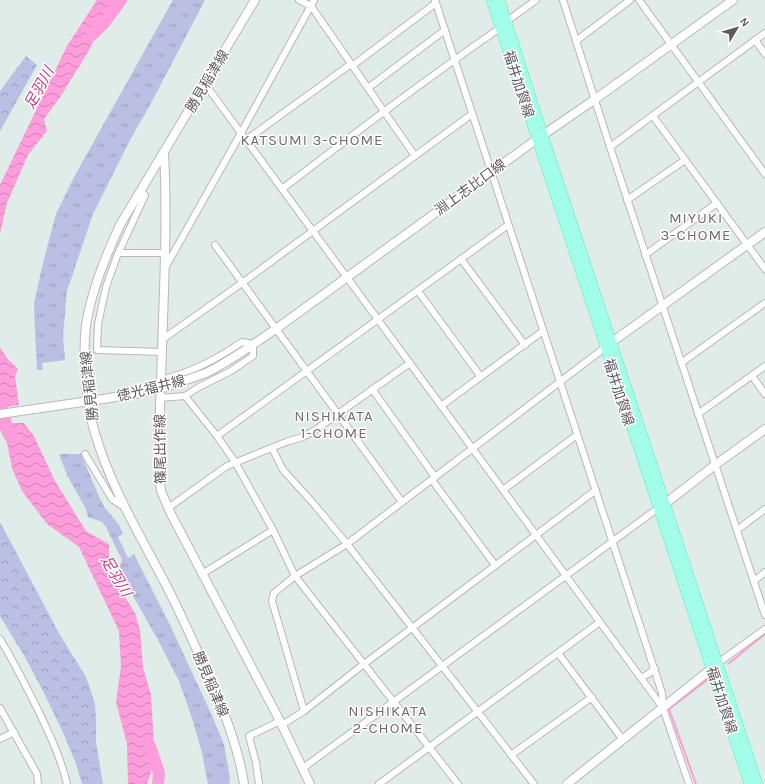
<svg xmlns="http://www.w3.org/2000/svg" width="765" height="784" viewBox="0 0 765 784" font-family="Karla,'Noto Sans JP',sans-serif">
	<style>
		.grass { fill: url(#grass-tufts) }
		.forest { fill: url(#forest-crowns) }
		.water { fill: url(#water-waves) }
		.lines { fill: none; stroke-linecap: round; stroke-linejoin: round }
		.stream { stroke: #fe9ddb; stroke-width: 2 }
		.river { stroke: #fe9ddb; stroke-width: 12 }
		.street-casing { stroke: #bdb5b8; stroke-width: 8 }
		.secondary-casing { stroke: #bfb5ba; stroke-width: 10 }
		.primary-casing { stroke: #55efb8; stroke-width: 10 }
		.street { stroke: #fff; stroke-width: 6 }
		.secondary { stroke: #fff; stroke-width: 8 }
		.primary { stroke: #a2fee8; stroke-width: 9 }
		.secondary-bridge-casing { stroke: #bfb5ba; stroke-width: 10; stroke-linecap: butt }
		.secondary-bridge { stroke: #fff; stroke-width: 8 }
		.labels { text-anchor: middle; stroke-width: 3; stroke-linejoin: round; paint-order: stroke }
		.street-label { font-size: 14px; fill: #61585d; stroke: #fff }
		.water-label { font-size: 15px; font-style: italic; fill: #c04189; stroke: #fff }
		.neighbourhood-label { font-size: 15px; letter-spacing: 1px; fill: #73696f; stroke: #fff }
	</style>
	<defs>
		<pattern id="grass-tufts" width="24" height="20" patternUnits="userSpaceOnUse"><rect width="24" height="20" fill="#bbbfe4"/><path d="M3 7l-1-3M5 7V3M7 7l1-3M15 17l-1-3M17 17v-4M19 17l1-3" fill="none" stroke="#9b9ebc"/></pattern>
		<pattern id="forest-crowns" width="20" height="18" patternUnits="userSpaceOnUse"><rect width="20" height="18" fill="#bbbfe4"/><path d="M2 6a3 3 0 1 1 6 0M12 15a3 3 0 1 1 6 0" fill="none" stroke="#9b9ebc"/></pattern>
		<pattern id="water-waves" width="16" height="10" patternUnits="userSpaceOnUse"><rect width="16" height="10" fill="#fe9ddb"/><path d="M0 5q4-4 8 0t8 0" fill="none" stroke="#d183b5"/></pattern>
	</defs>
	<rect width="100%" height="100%" fill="#dfece8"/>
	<!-- grass -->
	<g class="grass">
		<polygon points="173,0 205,0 150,105 129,142 93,214 67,291 63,336 65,360 42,363 43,370 37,370 35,333 34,303 44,259 56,214 74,177"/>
		<polygon points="59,454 81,454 100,499 105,508 119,525 123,534 118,537 128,558 134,554 170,625 209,709 224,744 230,778 229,784 208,784 202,753 193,721 179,681 159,642 118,569 122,560 106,527 102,522 88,517 86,509 67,475"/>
	</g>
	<!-- forest -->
	<g class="forest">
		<polygon points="26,56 37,65 0,131 0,91"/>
		<polygon points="0,522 60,635 86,677 91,691 95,705 96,718 96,742 103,784 82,784 76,764 65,737 44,693 25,657 0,616"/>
	</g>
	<!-- water -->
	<g class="water">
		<polygon points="97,0 120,0 108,14 88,52 59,99 44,119 47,131 28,155 7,203 0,234 0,185 67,46"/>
		<polygon points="0,347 7,358 18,369 15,376 19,405 0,408"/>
		<polygon points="0,423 24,423 34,436 55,481 86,531 109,544 109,571 135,613 140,630 143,667 151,695 155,761 147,784 128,784 127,744 116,702 121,666 119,631 79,547 47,524 22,491 12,468 7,443 0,430"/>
	</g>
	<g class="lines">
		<!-- stream -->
		<g class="stream">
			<polyline points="728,664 765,634"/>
			<polyline points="696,784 669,709 707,680"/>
		</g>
		<!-- river -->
		<g class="river">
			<polyline points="92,35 105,22 121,0"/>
			<polyline points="0,401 8,431 13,438"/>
			<polyline points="150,746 159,773 158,784"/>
		</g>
		<!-- street casing -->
		<g class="street-casing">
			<g id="street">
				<polyline points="299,0 311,6 415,156"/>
				<path d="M 435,0 C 510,231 587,462 662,693 L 663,708 L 689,784"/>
				<polyline points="563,0 610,147 765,615"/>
				<polyline points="639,0 765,174"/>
				<polyline points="507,21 536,0"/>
				<polyline points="755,40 765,54"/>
				<polyline points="576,41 630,0"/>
				<polyline points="352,66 436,3"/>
				<polyline points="205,84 663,708"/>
				<polyline points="368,88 445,30"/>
				<polyline points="653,116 765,269"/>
				<polyline points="246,140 351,64"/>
				<polyline points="610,147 765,33"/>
				<path d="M 282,189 C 354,134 426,79 500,28"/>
				<polyline points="140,192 145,195 117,256 106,287 98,324 97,350 162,352"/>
				<polyline points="627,200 685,160"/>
				<polyline points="215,245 402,502"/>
				<polyline points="119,253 164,253"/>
				<polyline points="645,255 717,203"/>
				<polyline points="461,259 525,345"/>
				<polyline points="165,268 241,133 314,0"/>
				<polyline points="418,291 481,377"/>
				<polyline points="163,339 242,283 472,114"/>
				<polyline points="681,363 765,303"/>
				<polyline points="752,376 765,394"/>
				<polyline points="372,389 435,477"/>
				<polyline points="185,396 217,436 235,462 273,530 295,576 458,784"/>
				<path d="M 160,398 L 185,396 L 199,387 L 231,371 L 253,356 L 253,344 L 242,342 C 215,360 192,372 161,380"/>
				<polyline points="441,406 543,331"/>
				<polyline points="698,414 765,366"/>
				<polyline points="217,436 508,225"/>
				<polyline points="272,448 283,470 313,503 347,544 534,784"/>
				<polyline points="85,454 112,499 124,507"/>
				<polyline points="432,480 495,565"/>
				<polyline points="503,490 577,435"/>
				<polyline points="168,508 227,466 286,442 303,437 315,430 410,363"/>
				<polyline points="737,530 765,509"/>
				<polyline points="202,574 273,530"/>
				<polyline points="754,581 765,572"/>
				<path d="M 0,639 C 14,662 26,686 38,710 C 49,733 61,758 67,784"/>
				<polyline points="558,653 623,740"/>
				<polyline points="718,663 765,629"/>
				<polyline points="641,678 648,674 655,669"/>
				<polyline points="0,708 37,774 38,784"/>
				<polyline points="304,711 272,601 274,593 295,576 347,544 607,346"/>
				<polyline points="282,725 304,711 364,664 596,490"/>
				<polyline points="0,739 14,732"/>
				<polyline points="511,755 592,697"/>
				<polyline points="303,768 661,506"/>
				<polyline points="259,784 256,763 249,736 280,721"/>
				<polyline points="379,784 600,622"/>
			</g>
		</g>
		<!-- secondary casing -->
		<g class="secondary-casing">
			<g id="secondary">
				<path d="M 164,152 C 168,228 163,305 161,381 C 159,414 160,448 160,482 L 161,491 L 171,514 L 280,721 L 310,784"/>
				<polyline points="612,342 765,232"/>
				<path d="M 206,373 C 231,361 253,344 276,329 L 537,139 L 594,100 L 733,0"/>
				<polyline points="0,414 103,399"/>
				<polyline points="666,503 715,465 765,429"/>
				<path d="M 244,784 C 238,745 223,709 207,673 C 194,643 181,614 166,585 C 140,535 111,488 95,433 C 89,415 87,397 86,379 C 84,361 84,343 86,325 C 92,289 105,258 120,225 L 255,0"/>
				<polyline points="567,784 715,666"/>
			</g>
		</g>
		<!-- primary casing -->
		<g class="primary-casing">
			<g id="primary">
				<polyline points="491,0 749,784"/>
				<polyline points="500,0 543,134 758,784"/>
			</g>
		</g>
		<!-- street -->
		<use href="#street" class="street"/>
		<!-- secondary -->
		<use href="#secondary" class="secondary"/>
		<!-- primary -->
		<use href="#primary" class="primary"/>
		<!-- secondary-bridge casing -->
		<g class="secondary-bridge-casing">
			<polyline id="secondary-bridge" points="103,399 140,393 166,387 206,373"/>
		</g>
		<!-- secondary-bridge -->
		<use href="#secondary-bridge" class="secondary-bridge"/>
	</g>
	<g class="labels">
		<!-- street labels -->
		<g class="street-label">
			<text transform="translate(207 81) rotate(-59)" y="5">勝見稲津線</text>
			<text transform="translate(519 84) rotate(72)" y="5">福井加賀線</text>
			<text transform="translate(470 187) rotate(-36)" y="5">淵上志比口線</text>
			<text transform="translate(89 386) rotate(-96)" y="5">勝見稲津線</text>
			<text transform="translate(151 388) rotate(-14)" y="5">徳光福井線</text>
			<text transform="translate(619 392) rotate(72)" y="5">福井加賀線</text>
			<text transform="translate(160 449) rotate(-91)" y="5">篠尾出作線</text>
			<text transform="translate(211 684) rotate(67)" y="5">勝見稲津線</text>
			<text transform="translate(722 700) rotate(72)" y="5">福井加賀線</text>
		</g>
		<!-- water labels -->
		<g class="water-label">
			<text transform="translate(39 88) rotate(-61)" y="5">足羽川</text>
			<text transform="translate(116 576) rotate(59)" y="5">足羽川</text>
		</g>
		<!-- neighbourhood labels -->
		<g class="neighbourhood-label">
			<text x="312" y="145">KATSUMI 3-CHOME</text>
			<text x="696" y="223">MIYUKI<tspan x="696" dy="17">3-CHOME</tspan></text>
			<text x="334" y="421">NISHIKATA<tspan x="334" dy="17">1-CHOME</tspan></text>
			<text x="388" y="716">NISHIKATA<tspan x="388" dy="17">2-CHOME</tspan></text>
		</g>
	</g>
	<!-- north arrow -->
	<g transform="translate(737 28) rotate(52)" stroke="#ffffff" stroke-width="3" paint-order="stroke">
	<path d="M0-3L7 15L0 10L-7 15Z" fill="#61585d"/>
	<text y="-6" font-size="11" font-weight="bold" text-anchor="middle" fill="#61585d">N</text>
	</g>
</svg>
